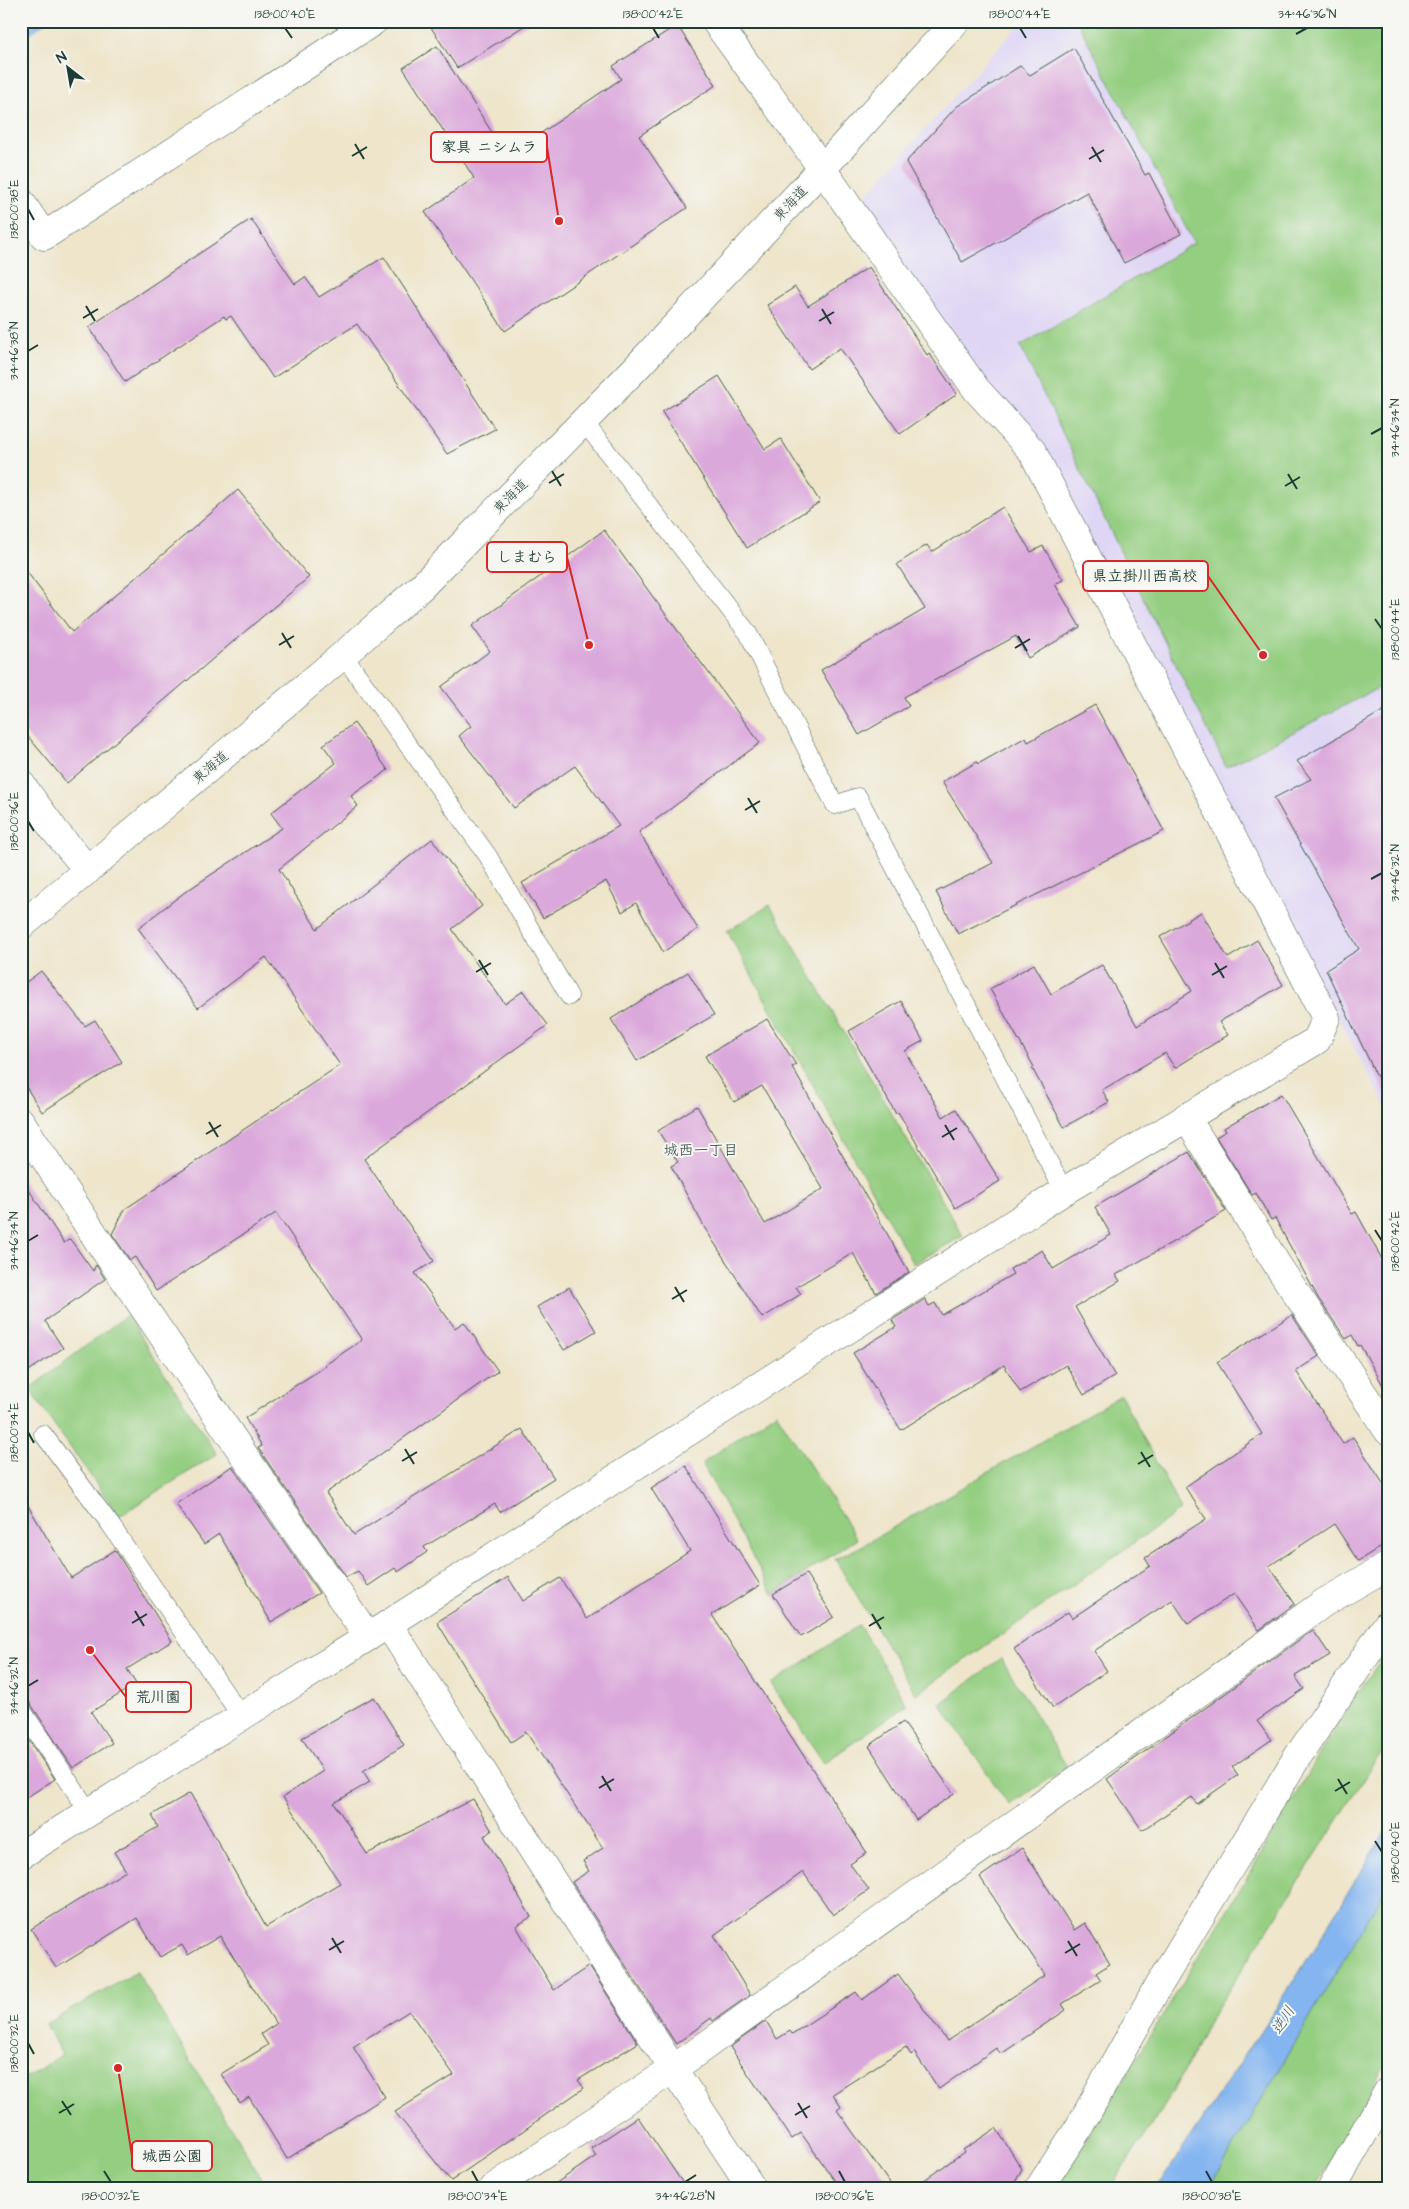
<svg xmlns="http://www.w3.org/2000/svg" width="1409" height="2209" viewBox="0 0 1409 2209" font-family="'Architects Daughter','Klee One',sans-serif">
	<style>
		.built { fill: #dfd5f5 }
		.green { fill: #94ce81; stroke: #5a865a }
		.water { fill: #85b5f0; stroke: #527992 }
		.lines { fill: none; stroke-linecap: round; stroke-linejoin: round }
		.stream { stroke: #85b5f0; stroke-width: 12 }
		.building { fill: #dba8db }
		.lane-casing { stroke: #3e564b; stroke-width: 19 }
		.street-casing { stroke: #3e564b; stroke-width: 29 }
		.secondary-casing { stroke: #3e564b; stroke-width: 29 }
		.lane { stroke: #fff; stroke-width: 18 }
		.street { stroke: #fff; stroke-width: 28 }
		.secondary { stroke: #fff; stroke-width: 28 }
		.ticks { fill: none; stroke: #1f3d34; stroke-width: 2 }
		.labels { text-anchor: middle; stroke-width: 4; stroke-linejoin: round; paint-order: stroke }
		.street-label { font-size: 14px; fill: #1f3d34; stroke: #f6f6f2 }
		.neighbourhood-label { font-size: 15px; fill: #1f3d34; stroke: #f6f6f2 }
		.water-label { font-size: 15px; font-style: italic; fill: #385b63; stroke: #f6f6f2 }
		.leader { fill: none; stroke: #d62828; stroke-width: 2 }
		.callout-dot { fill: #d62828; stroke: #f6f6f2; stroke-width: 2 }
		.callout { fill: #f6f6f2; stroke: #d62828; stroke-width: 2 }
		.callout-label { font-size: 15px; text-anchor: middle; font-weight: bold; fill: #1f3d34 }
		.neatline { fill: none; stroke: #1f3d34; stroke-width: 2 }
		.ticks-label { font-size: 12px; text-anchor: middle; fill: #1f3d34 }
	</style>
	<rect width="100%" height="100%" fill="#f6f6f2"/>
	<filter id="ink" filterUnits="userSpaceOnUse"><feTurbulence type="fractalNoise" baseFrequency=".02" numOctaves="2"/><feDisplacementMap in="SourceGraphic" scale="10" xChannelSelector="R" yChannelSelector="G"/><feConvolveMatrix kernelMatrix="1 2 1 2 8 2 1 2 1" color-interpolation-filters="sRGB"/></filter>
	<filter id="wash" filterUnits="userSpaceOnUse"><feTurbulence type="fractalNoise" baseFrequency=".0096" numOctaves="4" result="noise"/><feDisplacementMap in="SourceGraphic" scale="20" xChannelSelector="R" yChannelSelector="G"/><feGaussianBlur stdDeviation="1.12" result="paint"/><feColorMatrix in="noise" values="0 0 0 0 0 0 0 0 0 0 0 0 0 0 0 0 0 1.4 0 .05"/><feComposite in="paint" operator="in"/></filter>
	<g filter="url(#wash)">
		<rect width="100%" height="100%" fill="#eee5cb"/>
		<!-- built -->
		<polygon class="built" points="1022,21 1388,21 1388,1110 1343,1027 1205,783 1071,527 861,201"/>
		<!-- green -->
		<g class="green">
			<polygon points="1077,21 1388,21 1388,683 1226,767 1020,346 1194,243"/>
			<polygon points="770,905 963,1236 913,1264 727,931"/>
			<polygon points="127,1315 217,1454 119,1516 29,1389"/>
			<polygon points="1121,1395 1181,1510 916,1694 835,1559 860,1547"/>
			<polygon points="776,1412 857,1539 773,1594 702,1463"/>
			<polygon points="859,1625 907,1705 824,1763 771,1684"/>
			<path d="M 1388,1650 L 1388,1742 L 1207,2024 C 1181,2083 1146,2134 1110,2188 L 1057,2188 L 1259,1858 L 1312,1766 L 1354,1698 Z"/>
			<polygon points="1001,1658 1067,1767 1009,1805 940,1704"/>
			<polygon points="1388,1885 1388,2059 1316,2188 1209,2188"/>
			<polygon points="137,1972 267,2188 21,2188 21,2081 62,2055 46,2024"/>
		</g>
		<!-- water -->
		<polygon class="water" points="1388,1828 1388,1885 1209,2188 1157,2188 1294,1981"/>
		<g class="lines">
			<!-- stream -->
			<polyline class="stream" points="21,33 38,21"/>
		</g>
		<g id="blocks">
			<!-- building -->
			<g class="building">
				<polygon points="427,21 532,21 457,68"/>
				<polygon points="677,25 716,85 639,136 687,208 505,331 425,212 474,178 403,68 437,46 507,156 621,79 613,66"/>
				<polygon points="1074,48 1145,175 1149,173 1181,234 1124,263 1087,192 962,262 906,162 956,107 1020,66 1030,75"/>
				<polygon points="251,219 295,284 305,277 319,297 384,257 495,429 447,454 357,324 273,378 231,316 226,319 224,316 125,382 89,327"/>
				<polygon points="869,267 927,355 929,353 957,394 900,434 840,348 809,369 767,305 795,287 808,306"/>
				<polygon points="719,376 765,449 781,439 820,502 747,548 662,412"/>
				<polygon points="238,490 309,577 67,783 21,728 21,564 72,632"/>
				<polygon points="1003,507 1031,552 1043,546 1063,580 1055,584 1080,627 1028,658 1016,636 904,697 909,706 859,735 821,670 925,609 897,564 927,545 932,552"/>
				<polygon points="604,530 760,743 639,832 698,929 663,952 636,903 622,912 606,881 543,918 522,883 619,826 575,766 514,808 459,736 471,726 441,687 490,651 472,626"/>
				<polygon points="1095,705 1164,831 958,934 936,892 993,863 942,782 977,762 978,764 1026,737 1028,742"/>
				<polygon points="1388,708 1388,1100 1326,970 1359,949 1274,798 1311,779 1297,761"/>
				<polygon points="354,723 388,770 351,796 358,806 279,869 317,929 432,839 482,906 452,929 505,1004 523,991 548,1025 364,1159 434,1261 415,1273 455,1328 464,1322 498,1371 326,1493 354,1535 522,1429 554,1478 500,1512 495,1504 424,1547 427,1552 398,1572 395,1568 368,1586 358,1571 346,1577 258,1448 262,1446 245,1418 326,1366 325,1365 362,1340 276,1213 156,1291 135,1257 130,1260 112,1234 125,1209 340,1065 266,957 198,1008 138,928 185,892 282,828 271,813 336,763 323,745"/>
				<polygon points="1201,912 1228,958 1257,940 1283,985 1219,1022 1228,1035 1175,1068 1165,1053 1102,1090 1109,1102 1064,1127 1032,1068 1034,1067 990,989 1034,964 1051,994 1102,965 1137,1026 1192,991 1160,937"/>
				<polygon points="41,971 85,1026 95,1020 122,1062 42,1112 21,1079 21,986"/>
				<polygon points="688,972 714,1015 637,1061 611,1019"/>
				<polygon points="901,1001 923,1041 905,1051 943,1117 956,1109 1000,1181 955,1208 898,1112 896,1114 849,1031"/>
				<polygon points="767,1019 796,1065 792,1067 909,1272 876,1293 853,1253 796,1287 801,1294 762,1318 706,1230 671,1166 678,1162 658,1131 697,1106 765,1224 823,1189 762,1086 734,1102 705,1056"/>
				<polygon points="1281,1094 1352,1214 1356,1212 1388,1270 1388,1394 1360,1345 1358,1346 1352,1335 1346,1339 1318,1298 1275,1218 1271,1220 1256,1193 1252,1195 1216,1137 1226,1131 1224,1128"/>
				<polygon points="1189,1152 1226,1211 1116,1275 1120,1281 1075,1307 1115,1376 1084,1395 1066,1365 1020,1392 1004,1365 901,1430 853,1353 896,1327 892,1320 925,1299 929,1306 935,1303 942,1315 1013,1274 1010,1269 1042,1250 1053,1269 1111,1235 1095,1207"/>
				<polygon points="21,1178 64,1243 70,1239 93,1271 96,1265 105,1279 45,1321 63,1348 21,1376"/>
				<polygon points="569,1287 596,1331 564,1350 537,1307"/>
				<polygon points="1292,1315 1319,1356 1296,1371 1343,1444 1353,1437 1388,1491 1388,1542 1358,1561 1334,1524 1269,1566 1295,1604 1259,1630 1234,1594 1188,1624 1172,1600 1094,1651 1107,1671 1053,1708 1014,1649 1068,1612 1072,1618 1150,1566 1145,1558 1206,1519 1185,1487 1262,1434 1217,1362"/>
				<polygon points="232,1466 319,1593 271,1622 219,1534 204,1544 176,1504"/>
				<polygon points="686,1466 760,1585 712,1615 867,1853 850,1864 869,1890 833,1915 803,1872 714,1935 750,1995 713,2021 711,2018 676,2044 572,1882 589,1871 583,1861 603,1848 526,1732 511,1742 437,1622 508,1577 523,1601 560,1578 587,1619 690,1551 651,1488"/>
				<polygon points="21,1494 71,1578 115,1550 172,1641 127,1669 136,1684 91,1712 112,1743 73,1768 30,1703 21,1699"/>
				<polygon points="806,1574 834,1617 801,1637 773,1594"/>
				<polygon points="1313,1630 1330,1655 1295,1676 1304,1689 1257,1721 1271,1740 1232,1767 1238,1775 1197,1804 1192,1797 1142,1830 1107,1779"/>
				<polygon points="374,1697 404,1745 363,1771 370,1782 334,1803 367,1854 473,1799 492,1831 484,1836 531,1917 516,1926 554,1990 589,1966 638,2043 578,2080 584,2088 451,2181 395,2112 454,2075 409,2011 353,2047 385,2097 287,2159 249,2097 240,2103 221,2074 268,2045 261,2034 276,2024 220,1936 188,1955 182,1945 160,1957 137,1918 56,1968 31,1929 126,1871 114,1852 158,1827 152,1815 190,1793 266,1927 340,1883 283,1797 323,1771 302,1738"/>
				<polygon points="903,1722 954,1794 916,1820 869,1746"/>
				<polygon points="21,1729 55,1779 21,1801"/>
				<polygon points="1022,1848 1074,1930 1085,1923 1110,1964 1096,1973 1101,1980 1062,2004 1066,2010 1001,2054 996,2048 939,2089 914,2052 911,2055 906,2047 833,2094 841,2107 837,2110 893,2188 840,2188 801,2133 792,2139 730,2047 766,2021 777,2039 790,2031 792,2034 856,1992 862,2000 898,1974 947,2041 1045,1975 980,1877"/>
				<polygon points="638,2117 686,2188 549,2188 596,2156 591,2148"/>
				<polygon points="996,2128 1022,2169 1011,2188 913,2188 964,2152 963,2150"/>
			</g>
		</g>
	</g>
	<g filter="url(#ink)">
		<use href="#blocks" fill-opacity="0" stroke="#3e564b" stroke-width="1"/>
		<g class="lines">
			<!-- lane casing -->
			<g class="lane-casing">
				<g id="lane">
					<polyline points="584,422 748,633 835,805 858,797 1064,1191"/>
					<polyline points="343,655 488,856 569,996"/>
					<polyline points="43,1434 110,1524 241,1716"/>
					<polyline points="21,1709 89,1812"/>
				</g>
			</g>
			<!-- street casing -->
			<g class="street-casing">
				<g id="street">
					<polyline points="21,202 44,236 374,21"/>
					<polyline points="1186,1117 1278,1266 1388,1431"/>
					<polyline points="21,1122 99,1242 368,1637"/>
					<polyline points="388,1624 673,2069 752,2188"/>
					<polyline points="21,1855 368,1637 1064,1191 1317,1040 1326,1018 1032,451 976,389 797,133 715,21"/>
					<polyline points="493,2188 673,2069 1325,1602 1388,1566"/>
					<polyline points="1039,2188 1078,2129 1157,1988 1296,1759 1388,1623"/>
					<polyline points="1332,2188 1388,2091"/>
				</g>
			</g>
			<!-- secondary casing -->
			<g class="secondary-casing">
				<g id="secondary">
					<polyline points="21,784 55,831 88,870"/>
					<polyline points="21,926 343,655 421,587 634,370 822,169 956,21"/>
				</g>
			</g>
			<!-- lane -->
			<use href="#lane" class="lane"/>
			<!-- street -->
			<use href="#street" class="street"/>
			<!-- secondary -->
			<use href="#secondary" class="secondary"/>
		</g>
	</g>
	<!-- ticks -->
	<path class="ticks" d="M 285,28 L 292,38M 653,28 L 659,38M 1020,28 L 1026,38M 1296,34 L 1307,28M 355,144 L 364,159M 1092,147 L 1101,162M 352,156 L 367,147M 1089,159 L 1104,150M 28,209 L 34,220M 86,306 L 95,321M 822,309 L 831,324M 83,318 L 98,309M 819,321 L 834,312M 28,351 L 38,345M 1371,434 L 1382,428M 552,471 L 561,486M 1288,474 L 1297,489M 549,483 L 564,474M 1285,486 L 1300,477M 1375,619 L 1382,629M 282,633 L 291,648M 1018,636 L 1027,651M 279,645 L 294,636M 1015,648 L 1030,639M 748,798 L 757,813M 745,810 L 760,801M 28,821 L 34,831M 1371,879 L 1382,873M 479,960 L 488,975M 1215,963 L 1224,978M 476,972 L 491,963M 1212,975 L 1227,966M 209,1122 L 218,1137M 945,1125 L 954,1140M 206,1134 L 221,1125M 942,1137 L 957,1128M 1375,1230 L 1382,1241M 28,1241 L 38,1235M 675,1287 L 684,1302M 672,1299 L 687,1290M 28,1432 L 34,1443M 405,1449 L 414,1464M 1141,1452 L 1150,1467M 402,1461 L 417,1452M 1138,1464 L 1153,1455M 135,1611 L 144,1626M 872,1614 L 881,1629M 132,1623 L 147,1614M 869,1626 L 884,1617M 28,1686 L 38,1680M 602,1776 L 611,1791M 1338,1779 L 1347,1794M 599,1788 L 614,1779M 1335,1791 L 1350,1782M 1375,1841 L 1382,1852M 332,1938 L 341,1953M 1068,1941 L 1077,1956M 329,1950 L 344,1941M 1065,1953 L 1080,1944M 28,2043 L 34,2054M 62,2101 L 71,2115M 798,2103 L 807,2118M 59,2113 L 74,2104M 795,2115 L 810,2106M 104,2171 L 111,2182M 472,2171 L 478,2182M 839,2171 L 845,2182M 1206,2171 L 1212,2182M 685,2182 L 696,2175"/>
	<g class="labels">
		<!-- street labels -->
		<g class="street-label">
			<text transform="translate(790 203) rotate(-47)" y="5">東海道</text>
			<text transform="translate(510 496) rotate(-45)" y="5">東海道</text>
			<text transform="translate(210 767) rotate(-40)" y="5">東海道</text>
		</g>
		<!-- neighbourhood labels -->
		<g class="neighbourhood-label">
			<text x="701" y="1155">城西一丁目</text>
		</g>
		<!-- water labels -->
		<g class="water-label">
			<text transform="translate(1283 2020) rotate(-58)" y="5">逆川</text>
		</g>
	</g>
	<!-- callouts -->
	<path class="leader" d="M559 221L547 147M589 645L567 557M1263 655L1208 576M90 1650L126 1697M118 2068L132 2156"/>
	<g class="callout-dot">
		<circle cx="559" cy="221" r="5"/>
		<circle cx="589" cy="645" r="5"/>
		<circle cx="1263" cy="655" r="5"/>
		<circle cx="90" cy="1650" r="5"/>
		<circle cx="118" cy="2068" r="5"/>
	</g>
	<g class="callout">
		<rect x="431" y="132" width="116" height="30" rx="5"/>
		<rect x="487" y="542" width="80" height="30" rx="5"/>
		<rect x="1083" y="561" width="125" height="30" rx="5"/>
		<rect x="126" y="1682" width="65" height="30" rx="5"/>
		<rect x="132" y="2141" width="80" height="30" rx="5"/>
	</g>
	<g class="callout-label">
		<text x="489" y="152">家具 ニシムラ</text>
		<text x="527" y="562">しまむら</text>
		<text x="1145" y="581">県立掛川西高校</text>
		<text x="158" y="1702">荒川園</text>
		<text x="172" y="2161">城西公園</text>
	</g>
	<!-- margin -->
	<rect width="1409" height="2209" fill="none" stroke="#f6f6f2" stroke-width="55"/>
	<!-- north arrow -->
	<g transform="translate(68 68) rotate(329)" stroke="#f6f6f2" stroke-width="4" paint-order="stroke">
	<path d="M0-4L9 19L0 12L-9 19Z" fill="#1f3d34"/>
	<text y="-8" font-size="14" font-weight="bold" text-anchor="middle" fill="#1f3d34">N</text>
	</g>
	<rect x="28" y="28" width="1354" height="2154" class="neatline"/>
	<g class="ticks-label">
		<text x="285" y="18">138°00'40"E</text>
		<text x="653" y="18">138°00'42"E</text>
		<text x="1020" y="18">138°00'44"E</text>
		<text x="1307" y="18">34°46'36"N</text>
		<text transform="translate(14 209) rotate(-90)" y="4">138°00'38"E</text>
		<text transform="translate(14 351) rotate(-90)" y="4">34°46'38"N</text>
		<text transform="translate(1395 428) rotate(-90)" y="4">34°46'34"N</text>
		<text transform="translate(1395 629) rotate(-90)" y="4">138°00'44"E</text>
		<text transform="translate(14 821) rotate(-90)" y="4">138°00'36"E</text>
		<text transform="translate(1395 873) rotate(-90)" y="4">34°46'32"N</text>
		<text transform="translate(1395 1241) rotate(-90)" y="4">138°00'42"E</text>
		<text transform="translate(14 1241) rotate(-90)" y="4">34°46'34"N</text>
		<text transform="translate(14 1432) rotate(-90)" y="4">138°00'34"E</text>
		<text transform="translate(14 1686) rotate(-90)" y="4">34°46'32"N</text>
		<text transform="translate(1395 1852) rotate(-90)" y="4">138°00'40"E</text>
		<text transform="translate(14 2043) rotate(-90)" y="4">138°00'32"E</text>
		<text x="111" y="2200">138°00'32"E</text>
		<text x="478" y="2200">138°00'34"E</text>
		<text x="685" y="2200">34°46'28"N</text>
		<text x="845" y="2200">138°00'36"E</text>
		<text x="1212" y="2200">138°00'38"E</text>
	</g>
</svg>
